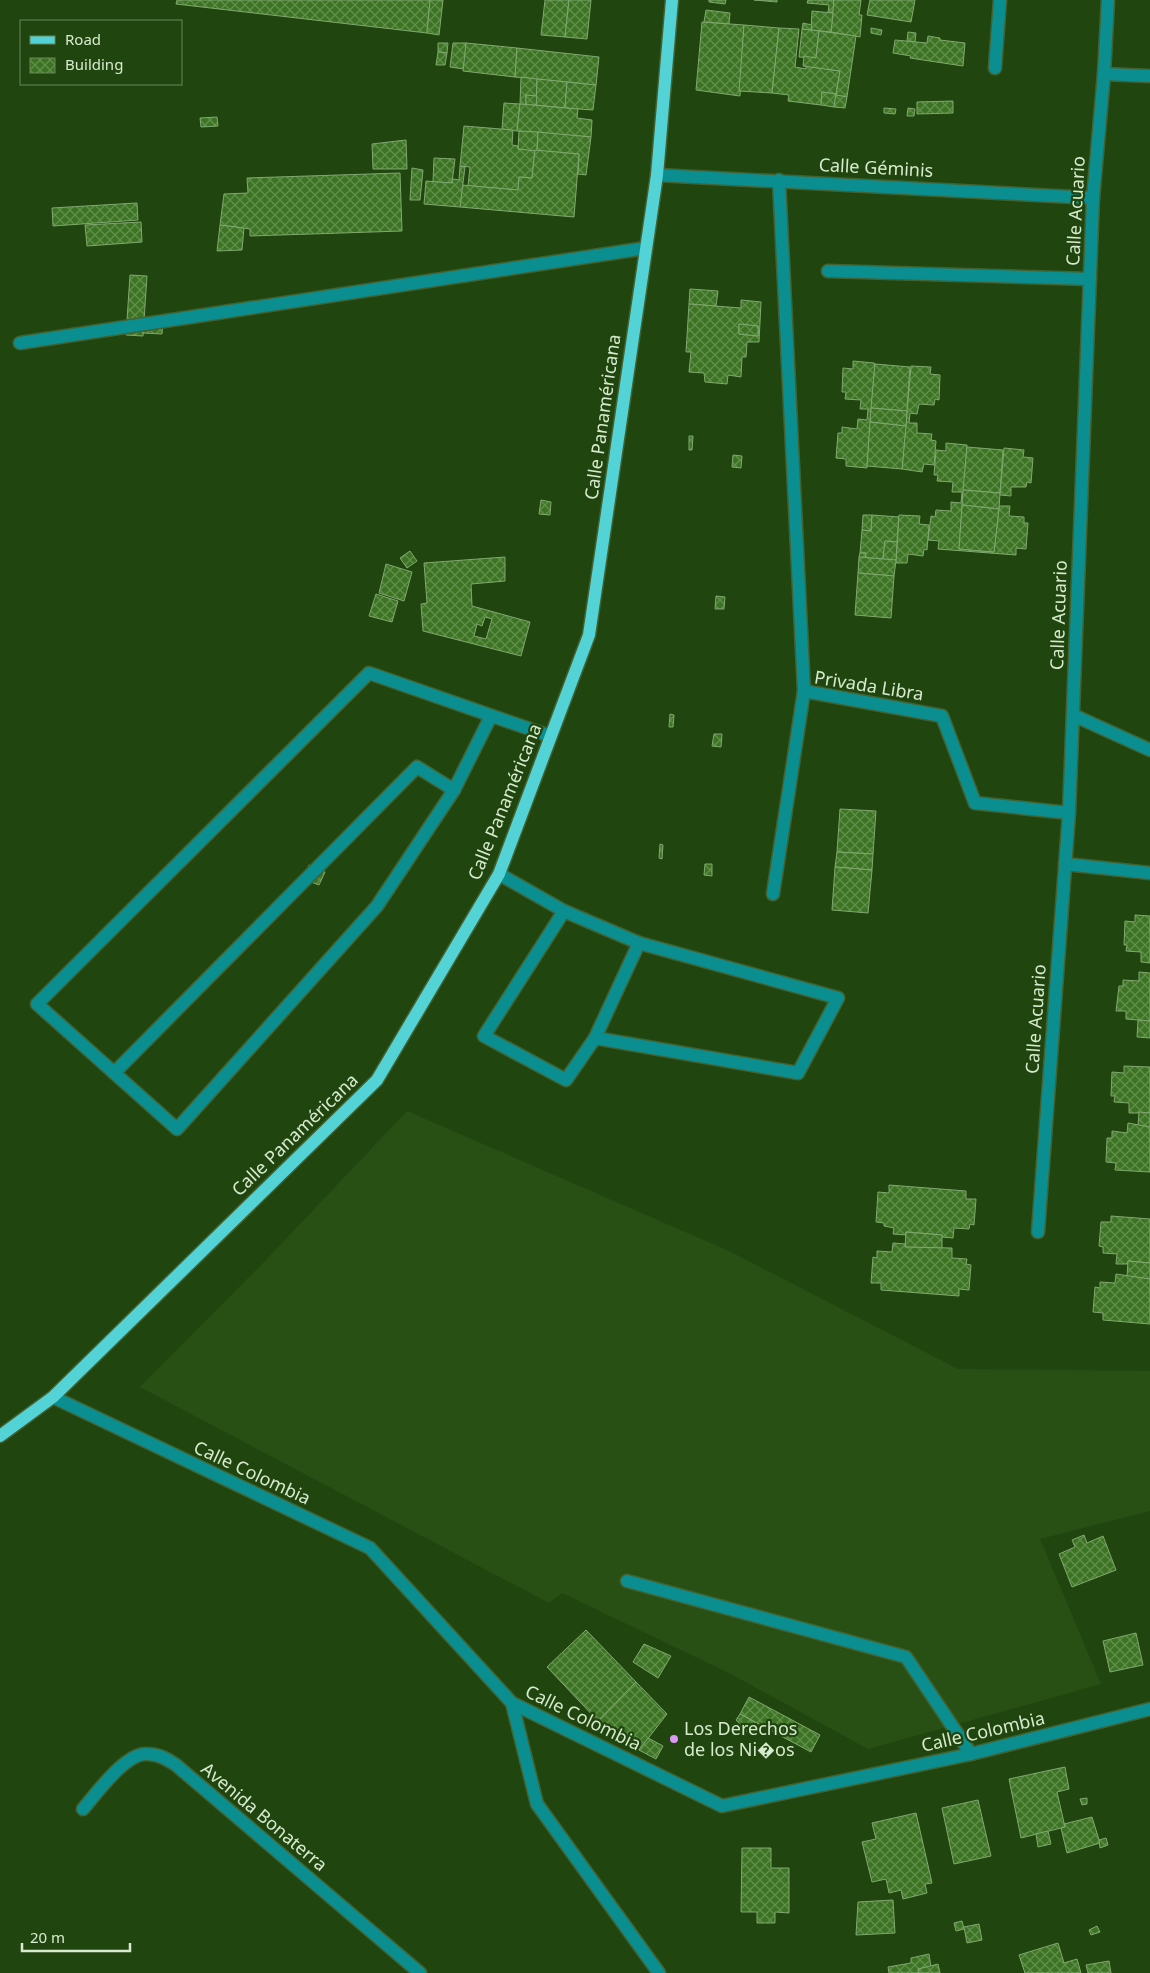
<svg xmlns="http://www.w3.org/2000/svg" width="1150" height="1973" viewBox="0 0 1150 1973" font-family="'Noto Sans',sans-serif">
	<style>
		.built { fill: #295014 }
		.building { fill: url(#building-cross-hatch); stroke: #80a870; fill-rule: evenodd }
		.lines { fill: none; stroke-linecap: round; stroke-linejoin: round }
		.minor-casing { stroke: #426331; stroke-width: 15 }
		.major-casing { stroke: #426331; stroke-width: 15 }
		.minor { stroke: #0b8e90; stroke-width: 12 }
		.major { stroke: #53d3d6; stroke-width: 12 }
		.poi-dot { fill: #dc99f4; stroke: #21450f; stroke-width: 2 }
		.labels { text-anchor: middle; stroke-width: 4.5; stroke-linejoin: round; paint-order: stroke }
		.street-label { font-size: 18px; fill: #d6ebce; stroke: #21450f }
		.poi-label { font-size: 18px; fill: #d6ebce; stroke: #21450f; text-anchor: start }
	</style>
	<defs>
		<pattern id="building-cross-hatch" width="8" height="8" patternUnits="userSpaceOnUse" patternTransform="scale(1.25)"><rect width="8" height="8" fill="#3d7423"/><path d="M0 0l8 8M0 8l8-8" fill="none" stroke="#618f4c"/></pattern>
	</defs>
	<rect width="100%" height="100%" fill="#21450f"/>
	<!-- built -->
	<polygon class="built" points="407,1111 729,1251 958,1369 1150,1371 1150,1511 1040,1539 1101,1684 868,1749 729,1673 562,1593 549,1603 140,1387 266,1260"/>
	<!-- building -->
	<g class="building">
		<polygon points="177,0 430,0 427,33 176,4"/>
		<polygon points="430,0 443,0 439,35 427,33"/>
		<polygon points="545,0 569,0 565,37 541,35"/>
		<polygon points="569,0 591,0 587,39 565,37"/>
		<polygon points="709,0 726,0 725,4 709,2"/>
		<polygon points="754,0 777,0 777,2"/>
		<polygon points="808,0 834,0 833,13 828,12 829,5 807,3"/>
		<polygon points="834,0 861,0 859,15 862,15 860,37 831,32"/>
		<polygon points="870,0 915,0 911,22 867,15"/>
		<polygon points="706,10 730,13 729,24 704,22"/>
		<polygon points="812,11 833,13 831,32 811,30"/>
		<polygon points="702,22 744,25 740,96 696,90"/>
		<polygon points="803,23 812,25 811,30 802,29"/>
		<polygon points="744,25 779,28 772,93 739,91"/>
		<polygon points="779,28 799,29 795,67 806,69 806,66 840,71 836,94 822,92 821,105 788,101 789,95 772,93"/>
		<polygon points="871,28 882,30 881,35 871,33"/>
		<polygon points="802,29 819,31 816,58 799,57"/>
		<polygon points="819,31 856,36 847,97 836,95 840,71 803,66 804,56 816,58"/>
		<polygon points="908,32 916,33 915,42 907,41"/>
		<polygon points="928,36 940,38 940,40 965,43 963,66 910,58 911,56 893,53 895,40 927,43"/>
		<polygon points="438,43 448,43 447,53 438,52"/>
		<polygon points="453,43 466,43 464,69 450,67"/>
		<polygon points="466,43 517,48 515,77 463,71"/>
		<polygon points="517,48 599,57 596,85 515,77"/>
		<polygon points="438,52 447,53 445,65 436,65"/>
		<polygon points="521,77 537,79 537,96 526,95 526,105 520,104"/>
		<polygon points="537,79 567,82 565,108 536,105"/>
		<polygon points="567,82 596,85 593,110 565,108"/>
		<polygon points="822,92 836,94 834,107 821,105"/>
		<polygon points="526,95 537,96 536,105 526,105"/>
		<polygon points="836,95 847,97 845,108 834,107"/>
		<polygon points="953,101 953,113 917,114 917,102"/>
		<polygon points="504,103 520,104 517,131 502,129"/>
		<polygon points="520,104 578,109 577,118 592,120 591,137 517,131"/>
		<polygon points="884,108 896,109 895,114 884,113"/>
		<polygon points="908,108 915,109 914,116 907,116"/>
		<polygon points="217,117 218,126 201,127 200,118"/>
		<polygon points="464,126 513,130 512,145 518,146 518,149 535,150 532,178 519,177 518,190 468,186 470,167 460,166"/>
		<polygon points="519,131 538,132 537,151 518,149"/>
		<polygon points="538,132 591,137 586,175 578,174 579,154 537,151"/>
		<polygon points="406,140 407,169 373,169 372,144"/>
		<polygon points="535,150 579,154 574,217 460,207 462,185 518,190 519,177 532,178"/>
		<polygon points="434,158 455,159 452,183 433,182"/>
		<polygon points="460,166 465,167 460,207 424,204 426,181 452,183 453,179 459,180"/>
		<polygon points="412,168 423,170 420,200 410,200"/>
		<polygon points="400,173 402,231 250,236 250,229 220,225 224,194 248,193 247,178"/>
		<polygon points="137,203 138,220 53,226 52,208"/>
		<polygon points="141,222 142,242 87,246 85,225"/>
		<polygon points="220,225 244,228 242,250 217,251"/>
		<polygon points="130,275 147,276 143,336 126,335"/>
		<polygon points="690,289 718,291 716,306 689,304"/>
		<path d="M 741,300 L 761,302 L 759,342 L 747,342 L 746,357 L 742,357 L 741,377 L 728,375 L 727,384 L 705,382 L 704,373 L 689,372 L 691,352 L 686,352 L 689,304 L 741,308 ZM 739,324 L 758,326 L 758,336 L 739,334 Z"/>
		<polygon points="144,319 163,320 162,334 143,333"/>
		<polygon points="739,324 758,326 758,336 739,334"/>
		<polygon points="853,361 874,363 875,364 867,468 846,466 846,459 836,458 838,433 842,433 842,427 857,429 858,419 867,420 868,409 860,409 861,400 845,399 846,392 842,392 843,368 853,369"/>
		<polygon points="875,364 910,367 907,411 871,408"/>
		<polygon points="911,366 931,367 930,374 940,375 939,400 935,399 934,405 919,404 917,414 910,413 909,423 917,423 917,433 932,434 931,440 936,441 934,465 924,464 922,472 902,469"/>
		<polygon points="871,408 907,411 906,426 870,422"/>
		<polygon points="870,422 906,426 902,469 867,466"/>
		<polygon points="689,436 693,436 692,450 689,450"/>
		<polygon points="946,443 967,445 959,549 994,552 999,506 1010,506 1009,516 1024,517 1024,523 1028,523 1026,549 1016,548 1016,555 938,549 939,541 928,540 931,516 935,517 936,510 951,511 951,502 961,503 962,492 952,492 953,482 937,481 938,475 934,475 936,450 946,451"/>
		<polygon points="967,447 1003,450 1000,493 963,490"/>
		<polygon points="1004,448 1024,450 1023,457 1033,458 1031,483 1027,482 1026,487 1011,487 1011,496 1000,495"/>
		<polygon points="733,455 742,456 741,468 732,467"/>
		<polygon points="963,490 1000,493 999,509 962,505"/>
		<polygon points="541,500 551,502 550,515 539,514"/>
		<polygon points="962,505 999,509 994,552 959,549"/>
		<polygon points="863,515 872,515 871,531 862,530"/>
		<polygon points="872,515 899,517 897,542 885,541 883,559 865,558 866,553 860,553 862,530 871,531"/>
		<polygon points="899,515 920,516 919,524 929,525 927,550 924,549 923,556 908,554 907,563 896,563"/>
		<polygon points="885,541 897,542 896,560 883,559"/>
		<polygon points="410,551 417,561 407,568 400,558"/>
		<polygon points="860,553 866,553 865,558 859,557"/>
		<path d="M 505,557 L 505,581 L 471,584 L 472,606 L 530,622 L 521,656 L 423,631 L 421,604 L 427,603 L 424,563 ZM 485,617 L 492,619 L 486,639 L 474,636 L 477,624 L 482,626 Z"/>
		<polygon points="859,557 896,560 894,576 858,573"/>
		<polygon points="386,564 412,572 404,601 379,593"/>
		<polygon points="858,573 894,576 891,618 855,615"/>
		<polygon points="376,594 398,601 392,622 369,616"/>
		<polygon points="716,596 725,597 724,609 715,609"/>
		<polygon points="670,714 674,715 673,727 669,727"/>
		<polygon points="714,734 722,734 721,747 712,746"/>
		<polygon points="840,809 876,811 873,854 837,852"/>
		<polygon points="660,844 663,845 662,859 659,858"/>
		<polygon points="837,852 873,854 872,870 835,867"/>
		<polygon points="705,864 712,864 712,876 704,875"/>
		<polygon points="309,865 325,872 319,885 303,879"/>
		<polygon points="835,867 872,870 868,913 832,910"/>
		<polygon points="1135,915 1150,916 1150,963 1141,962 1141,952 1126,951 1127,945 1124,945 1125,921 1135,922"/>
		<polygon points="1139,972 1150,973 1150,1021 1126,1019 1126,1011 1116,1011 1119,986 1123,986 1123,980 1139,981"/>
		<polygon points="1138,1020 1150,1021 1150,1038 1137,1037"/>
		<polygon points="1124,1066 1150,1067 1150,1113 1129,1113 1129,1103 1114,1102 1115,1096 1111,1096 1112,1072 1124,1073"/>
		<polygon points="1139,1112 1150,1113 1150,1127 1138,1126"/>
		<polygon points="1128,1123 1150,1127 1150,1172 1115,1170 1116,1163 1106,1162 1107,1138 1112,1138 1112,1131 1127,1133"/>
		<polygon points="889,1185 966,1191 966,1199 976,1199 974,1225 970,1224 969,1229 954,1228 953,1238 942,1237 942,1235 906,1232 906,1235 893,1234 894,1228 884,1226 884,1223 876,1222 878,1192 889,1193"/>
		<polygon points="1111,1216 1150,1219 1150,1263 1128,1261 1128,1264 1116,1264 1117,1254 1103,1253 1103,1247 1099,1246 1101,1222 1111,1222"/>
		<polygon points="906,1232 942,1235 942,1249 905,1247"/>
		<polygon points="893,1243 905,1244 905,1247 952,1248 952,1258 967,1259 966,1264 971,1265 969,1290 959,1289 959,1296 881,1290 881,1283 871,1283 873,1257 877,1258 877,1251 892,1252"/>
		<polygon points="1128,1261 1150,1263 1150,1279 1127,1277"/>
		<polygon points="1116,1274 1150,1279 1150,1324 1103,1320 1103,1313 1093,1312 1095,1287 1100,1288 1100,1282 1115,1283"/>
		<polygon points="1084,1535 1087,1543 1103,1536 1116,1570 1072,1587 1059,1554 1075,1547 1072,1540"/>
		<polygon points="586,1630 636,1682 598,1721 547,1667"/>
		<polygon points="1136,1633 1143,1665 1110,1672 1103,1641"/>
		<polygon points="644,1644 671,1656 658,1678 633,1662"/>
		<polygon points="636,1682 667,1714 639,1750 598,1721"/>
		<polygon points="749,1697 820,1735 811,1752 740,1714"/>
		<polygon points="740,1714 755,1722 748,1733 736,1720"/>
		<polygon points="648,1738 663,1746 656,1759 639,1750"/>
		<polygon points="1065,1767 1069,1789 1057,1792 1065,1827 1021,1838 1009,1779"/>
		<polygon points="1087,1798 1087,1804 1082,1805 1080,1799"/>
		<polygon points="978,1800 991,1856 954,1864 942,1808"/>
		<polygon points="916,1813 932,1883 925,1884 927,1893 903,1899 901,1890 889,1893 886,1879 872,1882 862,1842 876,1839 872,1823"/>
		<polygon points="1092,1817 1100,1843 1067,1853 1061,1828 1065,1827 1064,1824"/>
		<polygon points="1048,1831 1051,1844 1038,1847 1036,1834"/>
		<polygon points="1106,1838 1108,1845 1100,1848 1099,1840"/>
		<polygon points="742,1848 771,1848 771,1868 789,1868 789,1913 775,1912 775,1923 757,1923 757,1912 741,1912"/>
		<polygon points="893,1900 895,1933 856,1935 858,1902"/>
		<polygon points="962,1921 964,1929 956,1931 954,1923"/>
		<polygon points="979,1924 982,1940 967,1943 964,1927"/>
		<polygon points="1097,1926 1100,1932 1091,1935 1089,1930"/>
		<polygon points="1058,1943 1064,1963 1077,1959 1081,1973 1025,1973 1019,1955"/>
		<polygon points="929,1954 931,1967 918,1969 919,1973 889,1973 888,1967 911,1963 911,1958"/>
		<polygon points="1109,1961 1111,1973 1088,1973 1086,1965"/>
		<polygon points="938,1964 940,1973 919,1973 918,1969"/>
	</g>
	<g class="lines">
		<!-- minor casing -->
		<g class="minor-casing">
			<g id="minor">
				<polyline points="995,68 1000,0"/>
				<polyline points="1104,74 1150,76"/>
				<polyline points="657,175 1093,198"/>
				<polyline points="828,271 1090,279"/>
				<polyline points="20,343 646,248"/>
				<polyline points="804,691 942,716 975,803 1069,813"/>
				<polyline points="1073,715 1150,750"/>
				<polyline points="491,716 454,790 377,906 177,1129 37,1004 369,673 550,736"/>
				<polyline points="1065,864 1150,873"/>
				<polyline points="499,874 564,911 639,943 838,998 798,1073 595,1038 566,1080 484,1036 564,911"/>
				<polyline points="773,894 804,691 779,180"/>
				<polyline points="595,1038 639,943"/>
				<polyline points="114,1073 417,767 454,790"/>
				<polyline points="1038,1232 1069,813 1093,198 1104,74 1108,0"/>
				<polyline points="53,1397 370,1548 512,1703 722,1806 971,1754 1150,1709"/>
				<polyline points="627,1581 906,1657 971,1754"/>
				<polyline points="512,1703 537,1804 659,1973"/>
				<path d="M 83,1809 C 96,1794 126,1752 147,1754 C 159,1754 167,1759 176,1765 L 420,1973"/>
			</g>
		</g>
		<!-- major casing -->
		<g class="major-casing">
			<polyline id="major" points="0,1436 53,1397 377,1080 499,874 589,635 657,175 672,0"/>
		</g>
		<!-- minor -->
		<use href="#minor" class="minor"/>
		<!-- major -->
		<use href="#major" class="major"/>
	</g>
	<!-- markers -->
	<circle class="poi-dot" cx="674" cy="1739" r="5"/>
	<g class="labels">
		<!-- street labels -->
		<g class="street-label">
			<text transform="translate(876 168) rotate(3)" y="6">Calle Géminis</text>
			<text transform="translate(1076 211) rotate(-87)" y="6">Calle Acuario</text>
			<text transform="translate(603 417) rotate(-82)" y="6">Calle Panaméricana</text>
			<text transform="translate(1059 615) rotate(-88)" y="6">Calle Acuario</text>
			<text transform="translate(869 686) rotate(9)" y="6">Privada Libra</text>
			<text transform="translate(505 802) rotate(-68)" y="6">Calle Panaméricana</text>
			<text transform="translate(1036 1019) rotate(-86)" y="6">Calle Acuario</text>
			<text transform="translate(295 1135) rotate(-44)" y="6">Calle Panaméricana</text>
			<text transform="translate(252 1473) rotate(25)" y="6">Calle Colombia</text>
			<text transform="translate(583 1718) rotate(26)" y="6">Calle Colombia</text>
			<text transform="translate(983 1732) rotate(-13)" y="6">Calle Colombia</text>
			<text transform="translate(264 1817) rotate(40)" y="6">Avenida Bonaterra</text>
		</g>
		<!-- poi labels -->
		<g class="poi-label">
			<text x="684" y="1735">Los Derechos<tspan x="684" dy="21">de los Ni�os</tspan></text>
		</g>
	</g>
	<!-- legend -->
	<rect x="20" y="20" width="162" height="65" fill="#21450f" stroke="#69875b"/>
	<rect x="30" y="36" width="25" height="8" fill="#53d3d6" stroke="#69875b"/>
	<text x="65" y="45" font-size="15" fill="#d6ebce">Road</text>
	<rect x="30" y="58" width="25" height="15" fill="url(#building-cross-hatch)" stroke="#69875b"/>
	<text x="65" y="70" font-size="15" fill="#d6ebce">Building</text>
	<!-- scale -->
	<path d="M22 1943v8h108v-8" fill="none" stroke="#d6ebce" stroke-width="2.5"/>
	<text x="30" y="1943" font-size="15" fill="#d6ebce" stroke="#21450f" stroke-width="4" paint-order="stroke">20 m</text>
</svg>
